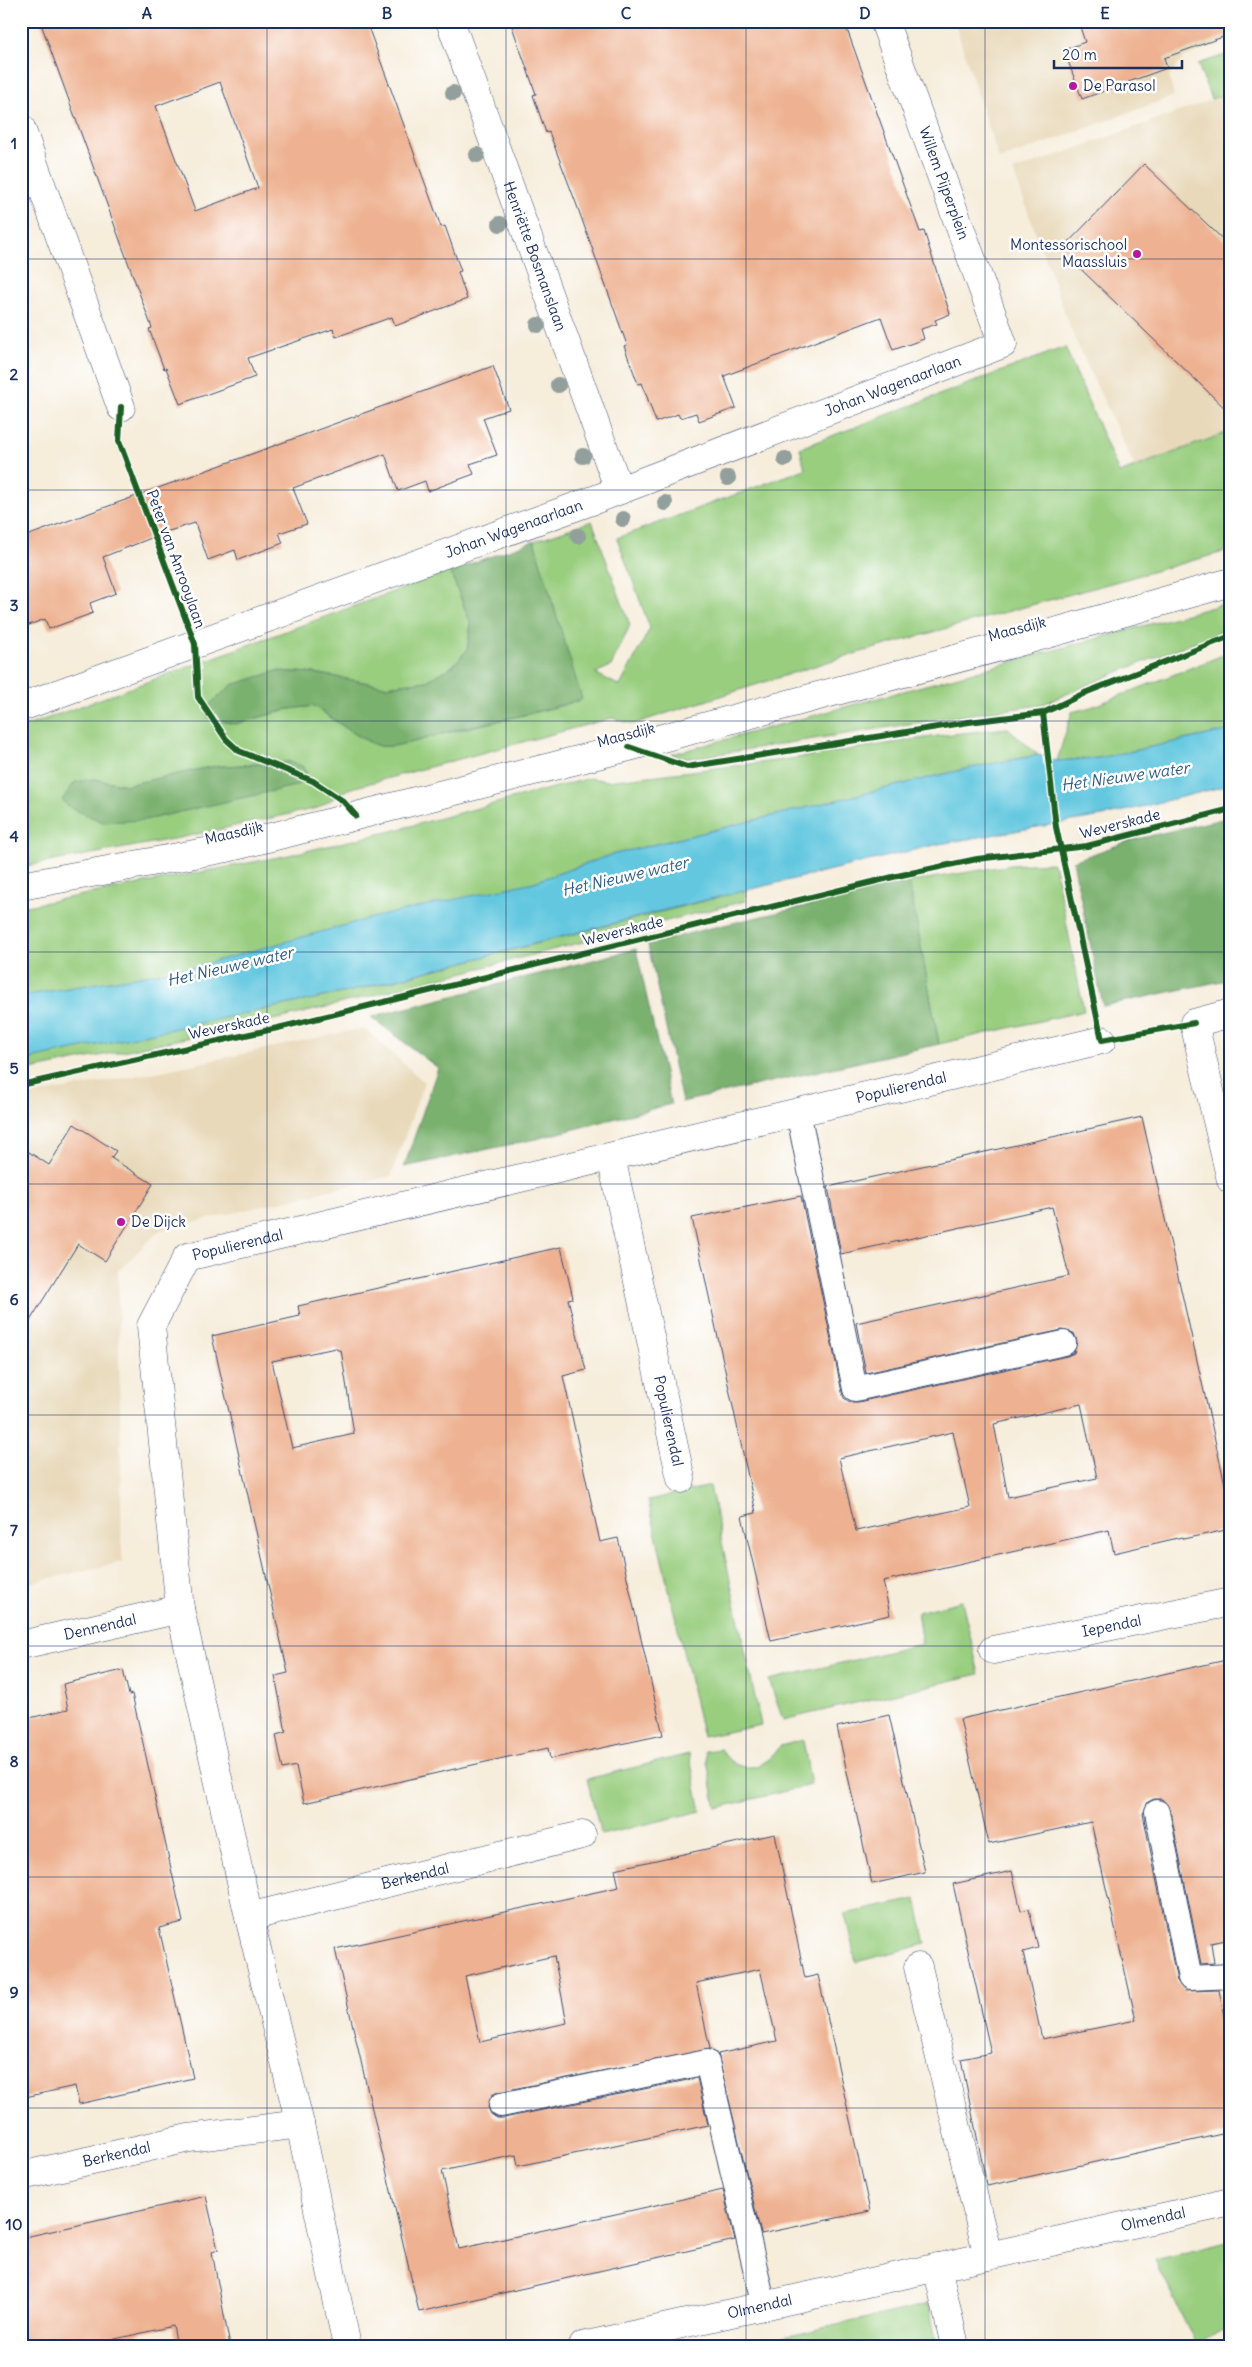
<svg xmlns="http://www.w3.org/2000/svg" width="1252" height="2367" viewBox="0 0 1252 2367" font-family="Delius,sans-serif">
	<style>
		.built { fill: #e8d9ba }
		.green { fill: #99ce7f; stroke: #5a7e6e; fill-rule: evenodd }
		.forest { fill: #7ab16e; stroke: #4a7066 }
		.water { fill: #62c7df; stroke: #3e7b9e }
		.building { fill: #eeb292; fill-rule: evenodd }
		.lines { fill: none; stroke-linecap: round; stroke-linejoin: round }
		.service-casing { stroke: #3c4c71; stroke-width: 26 }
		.minor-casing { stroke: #3c4c71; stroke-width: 29 }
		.service { stroke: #fff; stroke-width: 24 }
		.minor { stroke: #fff; stroke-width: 28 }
		.cycleway-casing { stroke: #fff; stroke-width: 9 }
		.cycleway { stroke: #1b5e20; stroke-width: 6 }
		.tree { fill: #929f9c }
		.grid { fill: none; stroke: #1b2f5e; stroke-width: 1; stroke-opacity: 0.55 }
		.poi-dot { fill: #b5179e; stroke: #fff; stroke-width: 2 }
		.labels { text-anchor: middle; stroke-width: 5; stroke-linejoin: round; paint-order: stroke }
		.poi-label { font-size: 15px; fill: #1b2f5e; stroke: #fff; text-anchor: start }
		.street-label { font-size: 15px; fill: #1b2f5e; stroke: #fff }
		.water-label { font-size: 16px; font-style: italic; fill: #305d85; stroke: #fff }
		.neatline { fill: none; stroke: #1b2f5e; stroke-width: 2 }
		.grid-label { font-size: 16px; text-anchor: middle; font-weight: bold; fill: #1b2f5e }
	</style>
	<rect width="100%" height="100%" fill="#fff"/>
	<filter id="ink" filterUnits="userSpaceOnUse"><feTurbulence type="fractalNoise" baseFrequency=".02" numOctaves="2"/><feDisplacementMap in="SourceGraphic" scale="10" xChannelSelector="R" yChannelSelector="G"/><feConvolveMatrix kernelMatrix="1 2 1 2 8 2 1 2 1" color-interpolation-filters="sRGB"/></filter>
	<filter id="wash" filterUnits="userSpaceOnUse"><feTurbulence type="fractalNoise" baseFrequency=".0096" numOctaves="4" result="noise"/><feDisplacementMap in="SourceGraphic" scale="20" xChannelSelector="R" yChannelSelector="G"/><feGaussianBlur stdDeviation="1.12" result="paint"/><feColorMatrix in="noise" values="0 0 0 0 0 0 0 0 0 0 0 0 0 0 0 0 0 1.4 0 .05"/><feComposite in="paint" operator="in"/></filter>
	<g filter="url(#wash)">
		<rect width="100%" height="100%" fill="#f6eddb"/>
		<!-- built -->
		<g class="built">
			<polygon points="954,21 1231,21 1231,36 1228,39 1184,57 1169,76 1174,96 999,160"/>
			<polygon points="1231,93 1231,431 1135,467 1074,337 1013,171"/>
			<polygon points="364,1028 424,1082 391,1176 160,1230 118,1271 122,1562 21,1585 21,1097 157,1072"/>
		</g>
		<!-- green -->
		<g class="green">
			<polygon points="1231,53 1231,93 1211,99 1198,64"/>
			<path d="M 1065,347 L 1119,473 L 1231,431 L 1231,550 L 843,657 L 633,724 L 612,718 L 348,789 L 318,808 L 179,838 L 21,867 L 21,728 L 450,571 L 471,624 L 467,650 L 453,666 L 427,681 L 385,686 L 314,673 L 277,671 L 235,724 L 289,709 L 314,706 C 328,716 365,743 380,746 C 394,749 435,736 451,732 C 495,721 538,713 581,700 L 534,541 L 592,521 L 630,625 L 611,666 L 595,673 L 620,686 L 650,628 L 617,538 L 805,469 L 800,448 ZM 290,762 L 103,822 L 94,779 L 127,785 L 210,767 Z"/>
			<polygon points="1231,602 1231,628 1118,672 1041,705 972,714 693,758 681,758 672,754"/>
			<polygon points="1231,652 1231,730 1099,758 1057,761 1072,712 1091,707"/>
			<polygon points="1008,728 1038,755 965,769 611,855 534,882 194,967 21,996 21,907 284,856 392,831 590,778 607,781 784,760 944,735"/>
			<polygon points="1052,863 1055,867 1084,1011 939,1044 909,882 1011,865"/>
			<polygon points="747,890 745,901 287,1017 21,1072 21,1061 351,991"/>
			<polygon points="710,1486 761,1725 703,1737 648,1500"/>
			<polygon points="962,1601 979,1674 783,1720 769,1680 922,1644 917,1612"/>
			<path d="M 803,1740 L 811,1785 L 716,1808 L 705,1751 L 721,1749 C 735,1776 766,1771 780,1746 Z"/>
			<polygon points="689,1754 701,1811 601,1835 587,1779"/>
			<polygon points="916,1899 926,1944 856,1962 845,1914"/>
			<polygon points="1231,2241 1231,2324 1196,2344 1155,2260"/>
			<polygon points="929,2304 937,2346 769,2346 767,2341"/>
		</g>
		<!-- forest -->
		<g class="forest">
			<path d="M 534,541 L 582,699 C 538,713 495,721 451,731 C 435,736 395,749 380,746 C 365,743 328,715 314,706 L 289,709 L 235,724 L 208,718 L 209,705 L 232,685 L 277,671 L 314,673 L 385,686 L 427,681 L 453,666 L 467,650 L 471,624 L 450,571 Z"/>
			<polygon points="290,762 302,766 307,773 303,781 295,786 145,820 103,822 69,807 62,800 75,782 94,779 127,785 210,767"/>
			<polygon points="1231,817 1231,979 1103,1006 1073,861 1132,840"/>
			<polygon points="909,882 939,1044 682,1102 648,945 698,931"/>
			<polygon points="636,949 671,1104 536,1139 404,1167 438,1068 371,1017"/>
		</g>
		<!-- water -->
		<polygon class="water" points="1231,730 1231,784 1218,788 1108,815 939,844 673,908 351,991 21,1061 21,996 194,967 371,918 534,882 611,855 965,769 1038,755 1057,761 1099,758"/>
		<g id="blocks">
			<!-- building -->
			<g class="building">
				<path d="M 40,21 L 366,21 L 441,227 L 445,226 L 461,271 L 458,272 L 467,299 L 395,326 L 392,317 L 336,337 L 333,329 L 248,358 L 255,377 L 180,404 L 166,368 L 164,369 L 149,329 L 152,328 ZM 220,82 L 258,188 L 195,211 L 156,106 Z"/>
				<polygon points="510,21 844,21 920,232 924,231 950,314 935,320 937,324 921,329 924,339 893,350 881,317 724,376 736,408 699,421 696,413 680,418 678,414 656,422 642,383 638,384 624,346 627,345 576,203 549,132 546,133 533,95 536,94"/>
				<polygon points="1078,21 1231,21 1231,34 1164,58 1167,68 1082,99 1064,50 1085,42"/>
				<polygon points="1144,164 1231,247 1231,414 1061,250"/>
				<polygon points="493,366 509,409 483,418 497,455 470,464 474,474 428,491 425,481 398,491 385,454 293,488 307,524 279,533 283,543 238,560 235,550 208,560 195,523 169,531 103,557 116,593 90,603 93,613 49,629 45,619 21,628 21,538"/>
				<path d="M 1142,1117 L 1231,1511 L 1231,1529 L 1183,1539 L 1182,1537 L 1114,1553 L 1109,1530 L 883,1581 L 890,1615 L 771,1641 L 742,1516 L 756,1513 L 692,1218 L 801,1196 L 842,1392 L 844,1398 L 850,1402 L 858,1402 L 1067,1356 L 1074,1353 L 1077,1341 L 1074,1333 L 1062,1330 L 866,1373 L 856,1323 L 1069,1276 L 1052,1207 L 841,1254 L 828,1187 ZM 1081,1404 L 1097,1478 L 1008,1497 L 994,1424 ZM 953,1432 L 970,1507 L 856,1531 L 839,1458 Z"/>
				<polygon points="74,1124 116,1151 111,1158 153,1184 105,1261 78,1244 21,1335 21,1147 49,1165"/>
				<path d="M 561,1247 L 573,1298 L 568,1299 L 586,1370 L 563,1376 L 600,1542 L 618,1538 L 663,1735 L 550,1759 L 548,1748 L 304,1803 L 296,1766 L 283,1769 L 276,1735 L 286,1732 L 275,1676 L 288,1673 L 212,1336 L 300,1316 L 298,1306 ZM 336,1348 L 337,1350 L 341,1350 L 354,1434 L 292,1448 L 272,1361 Z"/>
				<polygon points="1231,1659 1231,1939 1211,1943 1214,1963 1201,1964 1170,1809 1162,1799 1154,1799 1148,1802 1143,1814 1177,1981 1185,1991 1219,1990 1231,2053 1231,2132 987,2186 961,2059 991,2053 953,1884 1012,1871 1021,1911 1029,1909 1038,1948 1023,1952 1042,2039 1136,2020 1091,1822 989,1844 960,1719"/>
				<polygon points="123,1670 129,1695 132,1694 183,1922 159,1928 193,2078 79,2104 75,2086 21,2098 21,1720 68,1709 63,1684"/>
				<polygon points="889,1715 925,1872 872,1884 837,1727"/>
				<path d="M 775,1834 L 805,1978 L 818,1975 L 870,2211 L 761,2234 L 718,2054 L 777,2041 L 760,1969 L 696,1983 L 710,2049 L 498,2092 L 492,2095 L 488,2107 L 491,2114 L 497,2118 L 504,2118 L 697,2078 L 708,2125 L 518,2166 L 516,2155 L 442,2171 L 459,2249 L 723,2190 L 735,2240 L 419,2312 L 335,1949 L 619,1887 L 615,1869 ZM 554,1956 L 567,2023 L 480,2042 L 465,1976 Z"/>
				<polygon points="206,2196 218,2250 212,2252 230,2346 177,2346 173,2326 84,2346 21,2346 21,2238"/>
			</g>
		</g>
	</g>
	<g filter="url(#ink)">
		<use href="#blocks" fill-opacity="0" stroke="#3c4c71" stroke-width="1"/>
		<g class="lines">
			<!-- service casing -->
			<g class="service-casing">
				<g id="service">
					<polyline points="798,1112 855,1389 1064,1343"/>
					<polyline points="1157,1812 1190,1978 1231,1976"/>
					<polyline points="501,2105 707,2062 764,2306"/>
				</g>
			</g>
			<!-- minor casing -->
			<g class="minor-casing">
				<g id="minor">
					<path id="s1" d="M 450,21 L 619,490"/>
					<polyline points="21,128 121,407"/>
					<path id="s2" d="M 21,707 L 594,500 L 1003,344 L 884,21"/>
					<polyline points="21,886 227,848 356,816 629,747 1030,639 1231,582"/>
					<polyline points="1231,1013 1194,1023 1231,1180"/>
					<path id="s3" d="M 611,1157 L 681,1479"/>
					<path id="s4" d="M 21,1645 L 180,1609"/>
					<path id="s5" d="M 993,1650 L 1231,1602"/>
					<path id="s6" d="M 249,1917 L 582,1835"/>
					<polyline points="918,1967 988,2256"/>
					<path id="s7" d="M 21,2176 L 189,2138 L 300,2124"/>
					<polyline points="937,2267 955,2346"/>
					<path id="s8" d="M 347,2346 L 300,2124 L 249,1917 L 180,1609 L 151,1326 L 187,1257 L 1102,1040"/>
					<path id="s9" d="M 583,2346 L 1231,2202"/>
				</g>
			</g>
			<!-- service -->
			<use href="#service" class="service"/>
			<!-- minor -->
			<use href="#minor" class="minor"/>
			<!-- cycleway casing -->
			<g class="cycleway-casing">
				<g id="cycleway">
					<polyline points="121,407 119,441 195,644 198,697 226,739 239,751 313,781 343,801 356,816"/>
					<polyline points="1043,713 1056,827 1102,1040 1194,1023"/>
					<polyline points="629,747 687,767 969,722 1043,713 1087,692 1231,636"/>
					<polyline points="21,1085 282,1027 897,876 977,859 1087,846 1231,809"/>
				</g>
			</g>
			<!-- cycleway -->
			<use href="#cycleway" class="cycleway"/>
		</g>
		<!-- trees -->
		<g class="tree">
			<circle cx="453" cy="93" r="8"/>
			<circle cx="477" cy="155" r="8"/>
			<circle cx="500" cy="224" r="8"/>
			<circle cx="538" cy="325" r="8"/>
			<circle cx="558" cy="385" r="8"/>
			<circle cx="583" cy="456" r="8"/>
			<circle cx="785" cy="459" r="8"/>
			<circle cx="728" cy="478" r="8"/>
			<circle cx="665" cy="503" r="8"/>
			<circle cx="623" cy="519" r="8"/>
			<circle cx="578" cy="536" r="8"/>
		</g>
	</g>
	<!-- grid -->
	<path class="grid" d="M 267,21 L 267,2346M 506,21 L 506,2346M 746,21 L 746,2346M 985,21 L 985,2346M 21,259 L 1231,259M 21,490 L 1231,490M 21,721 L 1231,721M 21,952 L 1231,952M 21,1184 L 1231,1184M 21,1415 L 1231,1415M 21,1646 L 1231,1646M 21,1877 L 1231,1877M 21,2108 L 1231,2108"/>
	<!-- markers -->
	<g class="poi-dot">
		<circle cx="1073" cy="86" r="5"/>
		<circle cx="1137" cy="254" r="5"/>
		<circle cx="121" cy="1222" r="5"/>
	</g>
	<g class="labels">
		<!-- poi labels -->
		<g class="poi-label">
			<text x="1083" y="91">De Parasol</text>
			<text x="1127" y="250" text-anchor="end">Montessorischool<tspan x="1127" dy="17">Maassluis</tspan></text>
			<text x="131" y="1227">De Dijck</text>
		</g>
		<!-- street labels -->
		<g class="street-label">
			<text transform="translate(944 183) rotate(70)" y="5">Willem Pijperplein</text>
			<text dy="5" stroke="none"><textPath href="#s1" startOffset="250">Henriëtte Bosmanslaan</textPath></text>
			<text dy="5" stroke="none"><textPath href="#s2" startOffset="929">Johan Wagenaarlaan</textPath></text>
			<text dy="5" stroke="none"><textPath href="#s2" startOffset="524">Johan Wagenaarlaan</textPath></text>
			<text transform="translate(176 559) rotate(70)" y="5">Peter van Anrooylaan</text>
			<text transform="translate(1017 629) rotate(-15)" y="5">Maasdijk</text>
			<text transform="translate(626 735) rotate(-15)" y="5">Maasdijk</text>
			<text transform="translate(1120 824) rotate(-14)" y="5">Weverskade</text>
			<text transform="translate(234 833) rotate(-13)" y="5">Maasdijk</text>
			<text transform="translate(623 931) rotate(-14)" y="5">Weverskade</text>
			<text transform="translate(229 1026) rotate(-12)" y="5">Weverskade</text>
			<text dy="5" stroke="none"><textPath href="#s8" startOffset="1852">Populierendal</textPath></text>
			<text dy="5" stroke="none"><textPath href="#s8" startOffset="1170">Populierendal</textPath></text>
			<text dy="5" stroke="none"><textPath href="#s3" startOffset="270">Populierendal</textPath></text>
			<text dy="5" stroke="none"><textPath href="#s5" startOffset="121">Iependal</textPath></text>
			<text dy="5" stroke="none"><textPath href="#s4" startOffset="81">Dennendal</textPath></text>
			<text dy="5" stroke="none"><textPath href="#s6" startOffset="171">Berkendal</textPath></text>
			<text dy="5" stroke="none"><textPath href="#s7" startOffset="98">Berkendal</textPath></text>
			<text dy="5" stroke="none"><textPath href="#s9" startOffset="584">Olmendal</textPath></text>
			<text dy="5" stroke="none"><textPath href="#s9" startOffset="181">Olmendal</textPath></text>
		</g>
		<!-- water labels -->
		<g class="water-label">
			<text transform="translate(1125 776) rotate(-8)" y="6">Het Nieuwe water</text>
			<text transform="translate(625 876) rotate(-13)" y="6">Het Nieuwe water</text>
			<text transform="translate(230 966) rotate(-13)" y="6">Het Nieuwe water</text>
		</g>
	</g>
	<!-- margin -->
	<rect width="1252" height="2367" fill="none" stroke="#fff" stroke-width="55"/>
	<!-- scale -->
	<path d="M1054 60v8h128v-8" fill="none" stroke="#1b2f5e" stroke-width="2.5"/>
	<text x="1062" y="60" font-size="15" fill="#1b2f5e" stroke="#ffffff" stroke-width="4" paint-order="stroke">20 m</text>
	<rect x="28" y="28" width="1196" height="2312" class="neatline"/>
	<g class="grid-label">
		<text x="147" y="19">A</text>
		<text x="387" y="19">B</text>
		<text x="626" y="19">C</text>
		<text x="865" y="19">D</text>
		<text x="1105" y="19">E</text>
		<text x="14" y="149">1</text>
		<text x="14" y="380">2</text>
		<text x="14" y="611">3</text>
		<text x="14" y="842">4</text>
		<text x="14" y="1074">5</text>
		<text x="14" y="1305">6</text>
		<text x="14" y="1536">7</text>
		<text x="14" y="1767">8</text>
		<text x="14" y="1998">9</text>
		<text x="14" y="2230">10</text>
	</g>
</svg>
